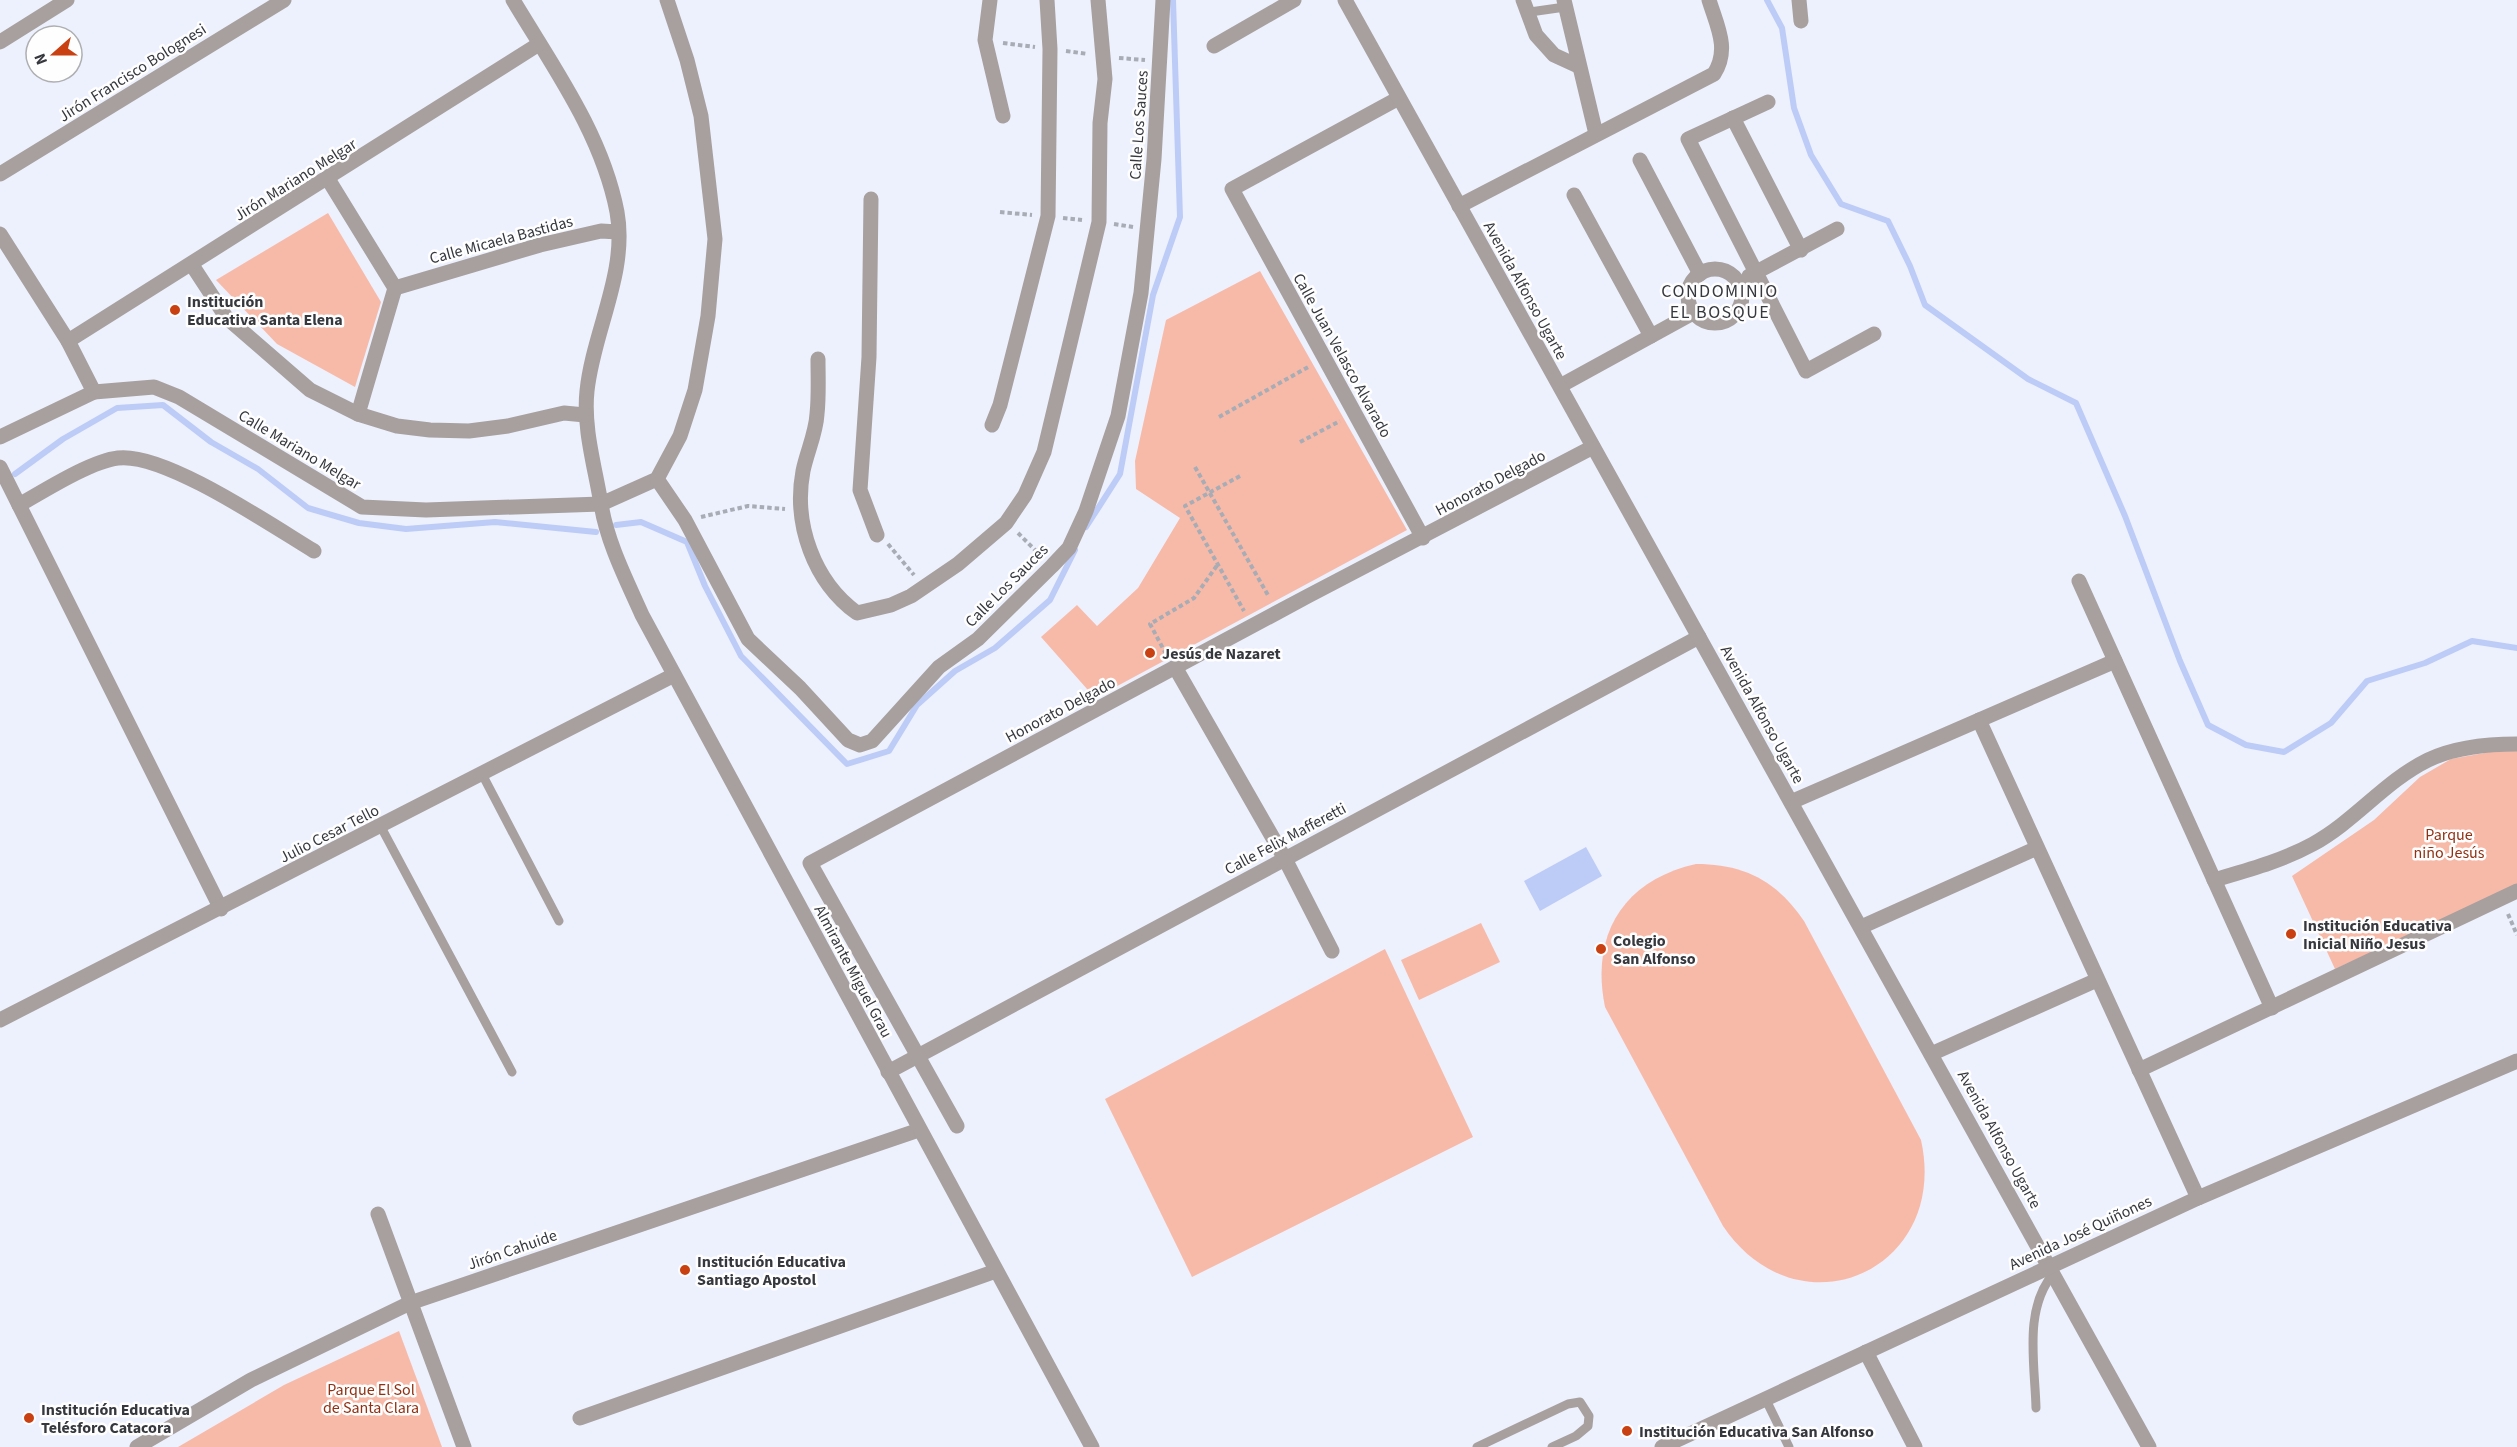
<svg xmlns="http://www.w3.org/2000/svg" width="2517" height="1447" viewBox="0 0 2517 1447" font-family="'Source Sans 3',sans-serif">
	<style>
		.green { fill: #f8baa8 }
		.water { fill: #bdcbf7 }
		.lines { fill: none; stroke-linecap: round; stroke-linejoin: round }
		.stream { stroke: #bdcbf7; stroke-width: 6 }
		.path { stroke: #a8acb5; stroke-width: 4; stroke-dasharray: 4.5 3; stroke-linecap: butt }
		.service { stroke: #a7a09e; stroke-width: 9 }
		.minor { stroke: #a7a09e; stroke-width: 15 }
		.tertiary { stroke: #a7a09e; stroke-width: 15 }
		.poi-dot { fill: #c94113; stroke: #fefefe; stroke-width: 2 }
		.labels { text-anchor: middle; stroke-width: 5; stroke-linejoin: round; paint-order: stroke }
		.street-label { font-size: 16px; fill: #36383e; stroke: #fefefe }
		.poi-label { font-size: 16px; font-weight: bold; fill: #36383e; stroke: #fefefe; text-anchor: start }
		.park-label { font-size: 16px; fill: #903113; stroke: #fefefe }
		.neighbourhood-label { font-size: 18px; letter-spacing: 1.5px; fill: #36383e; stroke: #fefefe }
	</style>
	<rect width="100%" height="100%" fill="#edf1fd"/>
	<!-- green -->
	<g class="green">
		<polygon points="328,213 381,302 355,387 277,344 216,280"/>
		<polygon points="1260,271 1407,530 1095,698 1041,637 1077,605 1097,626 1138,588 1180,518 1136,489 1135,461 1166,320"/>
		<polygon points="2501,750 2517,751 2517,886 2335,969 2292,876 2374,820 2420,777 2451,759"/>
		<path d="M 1696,864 C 1744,864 1777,881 1804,921 L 1921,1140 C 1950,1271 1798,1337 1723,1226 L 1605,1007 C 1590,934 1624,880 1696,864 Z"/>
		<polygon points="1481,923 1500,962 1419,1000 1401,960"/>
		<polygon points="1385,949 1473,1137 1192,1277 1105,1099"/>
		<polygon points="399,1331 442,1447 178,1447 284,1385"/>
	</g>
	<!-- water -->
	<polygon class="water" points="1586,847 1602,876 1540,911 1524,881"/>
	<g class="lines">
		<!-- stream -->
		<g class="stream">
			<polyline points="1767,0 1782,28 1794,108 1811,155 1841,204 1888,221 1910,266 1925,305 2028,379 2076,403 2125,516 2180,661 2208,725 2246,745 2284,752 2331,723 2367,681 2425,663 2472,641 2517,648"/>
			<polyline points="15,474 63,439 117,408 163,405 211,442 258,469 308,508 359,523 406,529 495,522 596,532"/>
			<polyline points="616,525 641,522 687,542 705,586 741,656 847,764 889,751 917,705 955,671 995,648 1050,600 1075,550"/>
			<polyline points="1086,527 1120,474 1153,295 1180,217 1173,0"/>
		</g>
		<!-- path -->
		<g class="path">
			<polyline points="1003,43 1035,47"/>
			<polyline points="1066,51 1088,54"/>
			<polyline points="1119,58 1145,60"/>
			<polyline points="1000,212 1032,215"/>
			<polyline points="1063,218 1082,220"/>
			<polyline points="1114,224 1133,227"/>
			<polyline points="1219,417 1310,366"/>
			<polyline points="1300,442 1340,421"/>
			<polyline points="1195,467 1269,597"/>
			<polyline points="1240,476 1185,506 1244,611"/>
			<polyline points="701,517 748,506 785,509"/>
			<polyline points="1018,533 1040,555"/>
			<polyline points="888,544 914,575"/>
			<polyline points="1166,654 1150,624 1194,598 1218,564"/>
			<polyline points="2508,914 2517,935"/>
		</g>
		<!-- service -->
		<g class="service">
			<polyline points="1530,12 1565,7"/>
			<polyline points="482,774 559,921"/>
			<polyline points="381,827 512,1072"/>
			<polyline points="1766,1400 1789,1447"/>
			<path d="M 2036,1408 C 2035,1365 2023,1308 2054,1273"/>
			<polyline points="1477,1447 1568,1404 1580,1402 1589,1416 1588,1426 1576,1436 1552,1447"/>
		</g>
		<!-- minor -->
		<g class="minor">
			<path d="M 513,0 C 553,67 602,134 617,212 C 628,272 593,332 587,391 C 583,428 595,467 601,504 L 657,479 L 680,436 L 695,390 L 708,316 L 715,239 L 701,116 L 687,60 L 667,0"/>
			<polyline points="990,0 985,40 1003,116"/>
			<polyline points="1523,0 1536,35 1554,55 1578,66"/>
			<polyline points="1564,0 1596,134"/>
			<polyline points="1799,0 1801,21"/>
			<polyline points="0,42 67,0"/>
			<polyline points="1214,46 1294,0"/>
			<polyline points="1399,98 1232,189 1423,538"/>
			<polyline points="1768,102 1688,139 1806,371 1874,334"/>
			<polyline points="1733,118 1801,250"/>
			<polyline points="1640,160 1700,274"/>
			<polyline points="0,174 284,0"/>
			<polyline points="328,179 395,288 358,414"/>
			<polyline points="1574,195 1651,336"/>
			<polyline points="871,199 869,357 860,490 877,535"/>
			<path d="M 1459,206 L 1714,74 C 1730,49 1717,26 1709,0"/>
			<polyline points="192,265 226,317 310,390 358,414 397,426 430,430 469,431 508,426 564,413 585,415"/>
			<circle cx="1715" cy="296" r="27"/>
			<polyline points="1749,276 1837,229"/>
			<polyline points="395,288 540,245 601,231 618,232"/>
			<polyline points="68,341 539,44"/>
			<path d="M 818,359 C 818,377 819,396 817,414 C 816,433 807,452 803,471 C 793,524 814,582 857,613 L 891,605 L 911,596 L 958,564 L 1006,523 L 1025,495 L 1044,452 L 1099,222 L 1100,123 L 1105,79 L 1098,0"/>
			<polyline points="1560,386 1693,313"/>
			<polyline points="992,425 1000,405 1048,216 1050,49 1047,0"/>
			<polyline points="0,467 221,909"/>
			<polyline points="657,479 685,520 748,639 800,688 848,740 860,745 872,741 939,667 978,639 1052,566 1069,548 1086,511 1118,416 1141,293 1154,159 1163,0"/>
			<path d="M 19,505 C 44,491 91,461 118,458 C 164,452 271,525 314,551"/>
			<polyline points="2079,581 2272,1008"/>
			<polyline points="1175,667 1285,859 1332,951"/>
			<polyline points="1979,720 2198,1198"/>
			<polyline points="1791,802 2115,661"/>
			<path d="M 2214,880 C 2248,870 2282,861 2313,844 C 2355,821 2385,781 2428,760 C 2455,747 2487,744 2517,744"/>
			<polyline points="1861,927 2037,848"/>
			<polyline points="1931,1054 2097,980"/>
			<polyline points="2139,1070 2517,891"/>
			<polyline points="888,1072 1699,637"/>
			<polyline points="957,1126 810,863 1308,596 1593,447"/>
			<polyline points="378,1214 464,1447"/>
			<polyline points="1866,1352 1915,1447"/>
			<polyline points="580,1418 996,1271"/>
			<polyline points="137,1447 251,1380 410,1303 919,1130"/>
		</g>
		<!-- tertiary -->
		<g class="tertiary">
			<polyline points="1345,0 2149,1447"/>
			<polyline points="0,234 68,341 94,392"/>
			<path d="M 0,437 L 94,392 L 154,387 L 179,397 L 362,507 L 426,510 L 601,504 C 607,542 626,579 642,615 L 1092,1447"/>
			<polyline points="0,1020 674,675"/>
			<polyline points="1662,1447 2198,1198 2517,1061"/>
		</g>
	</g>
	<!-- markers -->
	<g class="poi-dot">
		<circle cx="175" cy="310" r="6"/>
		<circle cx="1150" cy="653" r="6"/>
		<circle cx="2291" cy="934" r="6"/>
		<circle cx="1601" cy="949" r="6"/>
		<circle cx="685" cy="1270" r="6"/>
		<circle cx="29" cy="1418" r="6"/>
		<circle cx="1627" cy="1431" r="6"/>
	</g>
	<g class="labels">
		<!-- street labels -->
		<g class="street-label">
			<text transform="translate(132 72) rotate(-32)" y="6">Jirón Francisco Bolognesi</text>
			<text transform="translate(1138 125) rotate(-86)" y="6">Calle Los Sauces</text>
			<text transform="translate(295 179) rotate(-32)" y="6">Jirón Mariano Melgar</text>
			<text transform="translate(501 239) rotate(-15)" y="6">Calle Micaela Bastidas</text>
			<text transform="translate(1526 290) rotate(61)" y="6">Avenida Alfonso Ugarte</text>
			<text transform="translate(1343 355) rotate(61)" y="6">Calle Juan Velasco Alvarado</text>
			<text transform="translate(300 449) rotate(31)" y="6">Calle Mariano Melgar</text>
			<text transform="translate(1490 482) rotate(-28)" y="6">Honorato Delgado</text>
			<text transform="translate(1006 585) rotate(-45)" y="6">Calle Los Sauces</text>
			<text transform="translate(1060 709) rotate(-28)" y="6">Honorato Delgado</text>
			<text transform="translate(1763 714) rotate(61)" y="6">Avenida Alfonso Ugarte</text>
			<text transform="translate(329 833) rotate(-27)" y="6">Julio Cesar Tello</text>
			<text transform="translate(1285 838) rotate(-28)" y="6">Calle Felix Mafferetti</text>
			<text transform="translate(854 971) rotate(62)" y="6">Almirante Miguel Grau</text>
			<text transform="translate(2000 1139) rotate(61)" y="6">Avenida Alfonso Ugarte</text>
			<text transform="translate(2080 1232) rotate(-25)" y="6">Avenida José Quiñones</text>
			<text transform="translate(512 1249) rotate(-19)" y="6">Jirón Cahuide</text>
		</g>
		<!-- poi labels -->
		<g class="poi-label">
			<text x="187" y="307">Institución<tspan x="187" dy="18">Educativa Santa Elena</tspan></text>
			<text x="1162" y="659">Jesús de Nazaret</text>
			<text x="2303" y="931">Institución Educativa<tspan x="2303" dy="18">Inicial Niño Jesus</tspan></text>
			<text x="1613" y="946">Colegio<tspan x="1613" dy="18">San Alfonso</tspan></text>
			<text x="697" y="1267">Institución Educativa<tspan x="697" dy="18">Santiago Apostol</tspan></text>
			<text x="41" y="1415">Institución Educativa<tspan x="41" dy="18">Telésforo Catacora</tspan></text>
			<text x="1639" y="1437">Institución Educativa San Alfonso</text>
		</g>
		<!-- park labels -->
		<g class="park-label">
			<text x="2449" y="840">Parque<tspan x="2449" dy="18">niño Jesús</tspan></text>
			<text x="371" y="1395">Parque El Sol<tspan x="371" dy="18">de Santa Clara</tspan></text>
		</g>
		<!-- neighbourhood labels -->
		<g class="neighbourhood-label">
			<text x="1720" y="297">CONDOMINIO<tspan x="1720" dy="21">EL BOSQUE</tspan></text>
		</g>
	</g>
	<!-- north arrow -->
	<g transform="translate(54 54) rotate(249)"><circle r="28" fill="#fefefe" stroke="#aeafb1" stroke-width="1.5"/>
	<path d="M0-4.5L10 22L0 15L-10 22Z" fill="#c94113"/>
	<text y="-9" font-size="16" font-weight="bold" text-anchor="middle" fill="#36383e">N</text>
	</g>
</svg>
